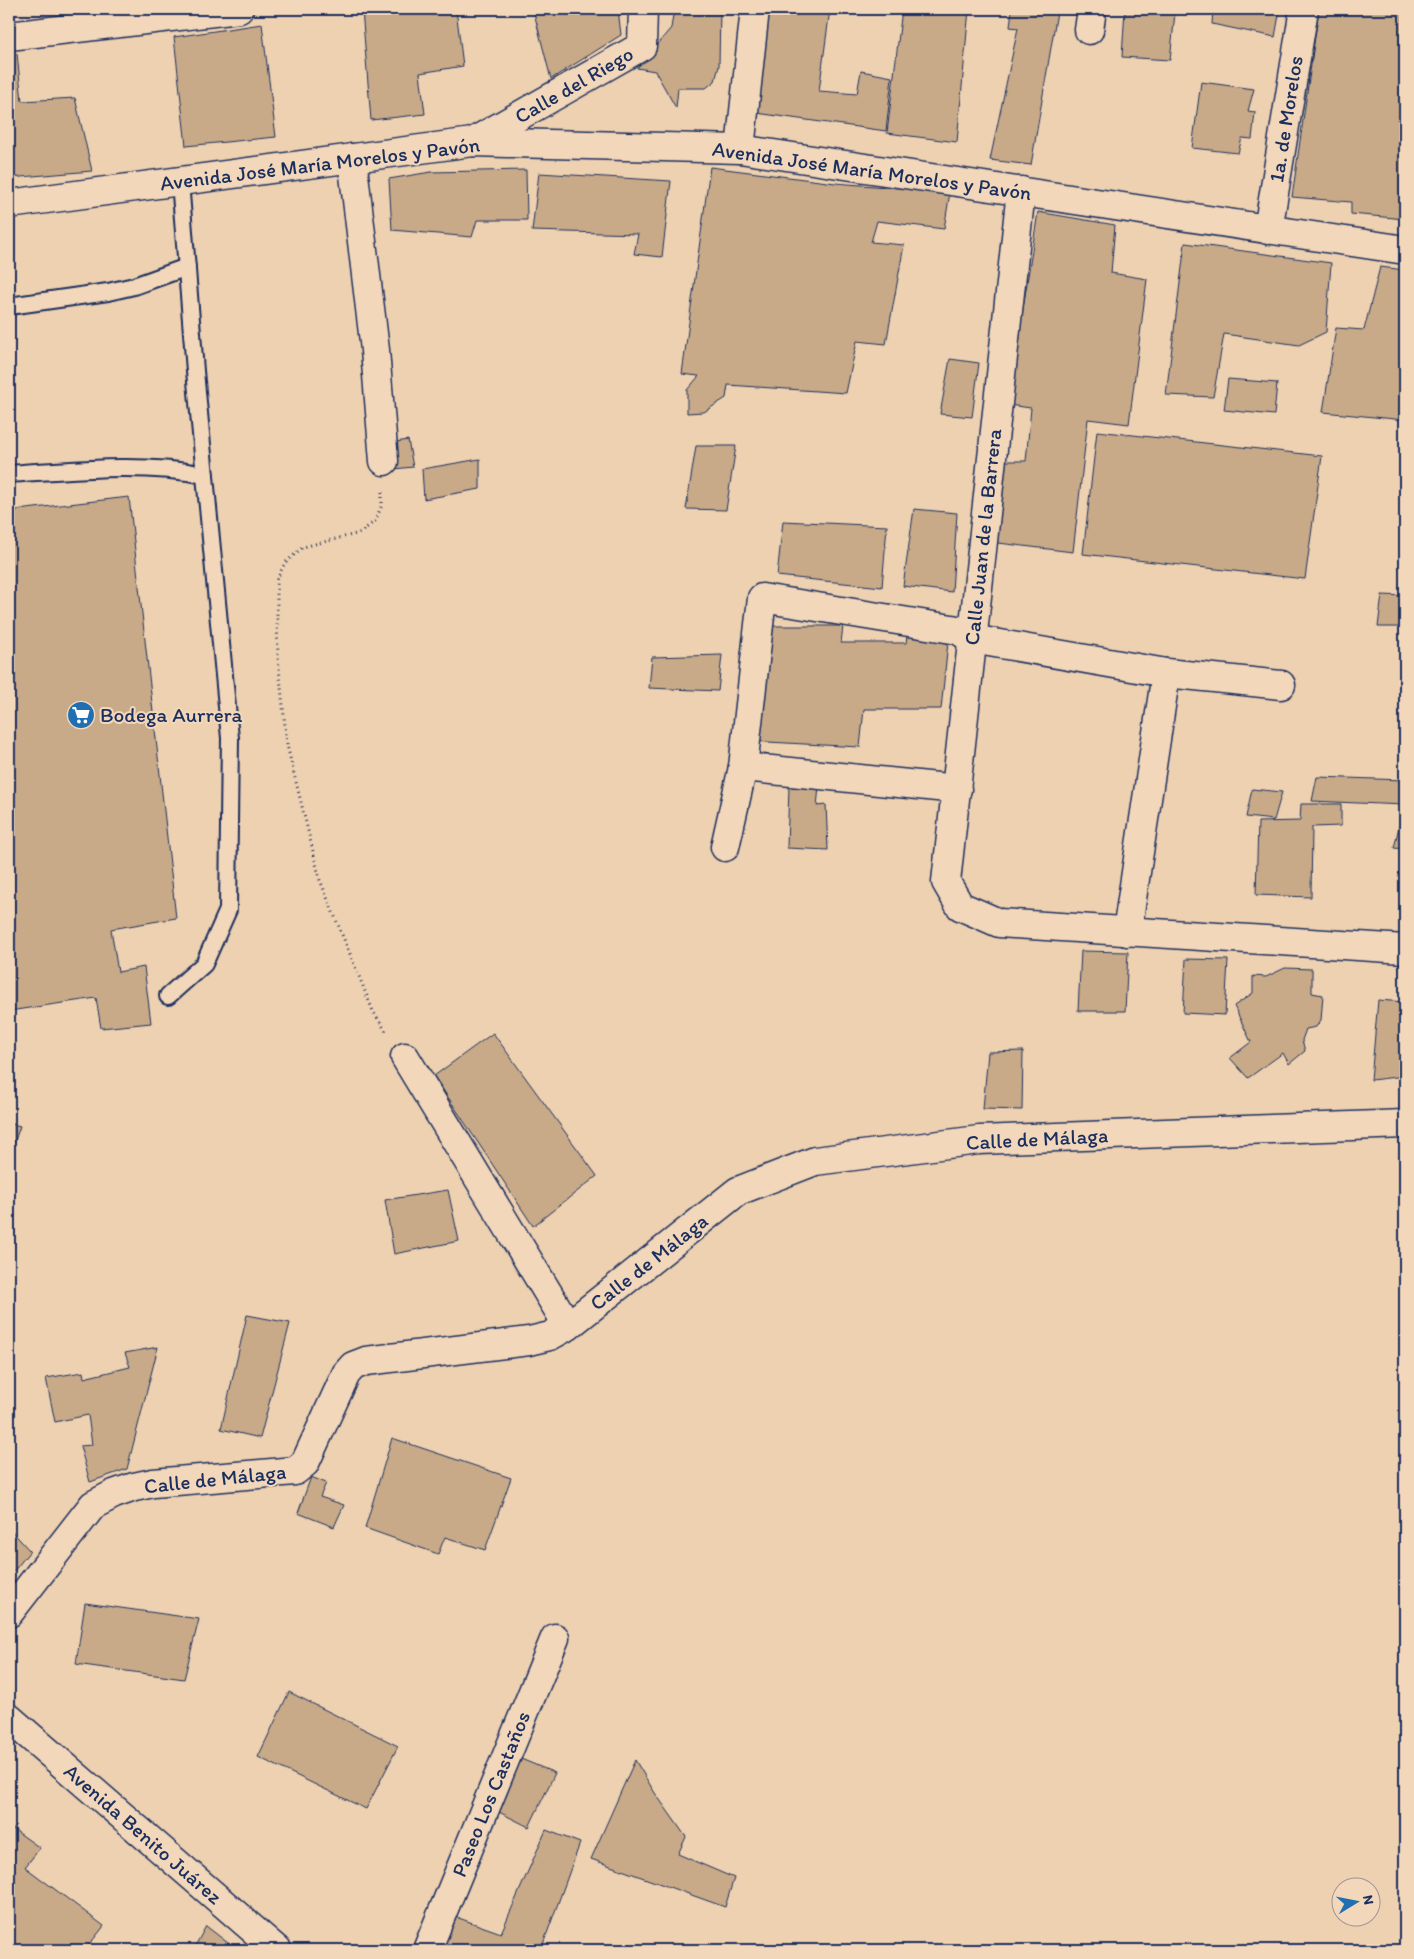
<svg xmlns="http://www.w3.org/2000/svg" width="1414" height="1959" viewBox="0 0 1414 1959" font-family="Itim,sans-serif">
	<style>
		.building { fill: #c8aa88; stroke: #1b2f5e }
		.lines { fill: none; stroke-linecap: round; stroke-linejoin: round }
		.service-casing { stroke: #1b2f5e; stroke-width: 20 }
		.minor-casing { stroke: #1b2f5e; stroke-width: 31 }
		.secondary-casing { stroke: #1b2f5e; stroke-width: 31 }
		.path { stroke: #1b2f5e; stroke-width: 3; stroke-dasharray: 1 4; stroke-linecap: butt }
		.service { stroke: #f3d7ba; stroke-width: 16 }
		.minor { stroke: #f3d7ba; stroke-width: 28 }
		.secondary { stroke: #f3d7ba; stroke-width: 28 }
		.labels { text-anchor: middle; stroke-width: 4; stroke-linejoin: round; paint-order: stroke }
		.street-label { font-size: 21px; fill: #1b2f5e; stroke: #f3d7ba }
		.poi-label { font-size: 21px; fill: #1b2f5e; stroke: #f3d7ba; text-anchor: start }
	</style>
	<rect width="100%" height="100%" fill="#eed1b1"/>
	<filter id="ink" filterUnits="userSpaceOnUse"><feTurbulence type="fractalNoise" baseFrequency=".02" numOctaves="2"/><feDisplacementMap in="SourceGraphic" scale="10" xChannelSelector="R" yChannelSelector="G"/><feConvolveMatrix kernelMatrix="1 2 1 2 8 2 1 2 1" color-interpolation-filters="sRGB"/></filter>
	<g filter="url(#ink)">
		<!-- building -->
		<g class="building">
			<polygon points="376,9 456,9 463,66 420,73 425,114 371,120 362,10"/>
			<polygon points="533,9 618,9 621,35 551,79"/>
			<polygon points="674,9 720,9 719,66 715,81 706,88 678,88 676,108 655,71 637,68 671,28"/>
			<polygon points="762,9 830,9 819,91 857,94 861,71 892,77 886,131 749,112"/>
			<polygon points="902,9 969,9 957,142 887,133"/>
			<polygon points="1012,9 1057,12 1031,165 990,160 1018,28 1010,27"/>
			<polygon points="1125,9 1175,13 1170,60 1122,57"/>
			<polygon points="1213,9 1280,9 1275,37 1212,24"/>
			<polygon points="1319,9 1405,9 1405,219 1351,214 1351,202 1292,197"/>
			<polygon points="262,24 276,137 186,146 174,37"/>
			<polygon points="17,54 22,101 75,98 92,171 9,178 9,55"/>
			<polygon points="1201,82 1254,89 1248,111 1255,112 1252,139 1242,138 1238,153 1192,148"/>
			<polygon points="710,167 835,183 950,192 944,229 877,221 871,242 904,245 886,344 857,341 846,393 728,385 726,398 704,412 687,413 687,390 699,376 682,374"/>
			<polygon points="526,170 527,220 477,220 472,237 392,230 389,179 431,172"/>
			<polygon points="539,173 671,181 662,257 634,254 638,234 532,231"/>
			<polygon points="1038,212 1115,225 1111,273 1147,279 1129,424 1088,419 1073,552 990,542 1003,461 1026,461 1031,408 1008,405"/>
			<polygon points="1185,243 1331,263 1326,332 1299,345 1224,334 1213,397 1166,395"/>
			<polygon points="1380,267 1405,270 1405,420 1323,412 1336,328 1364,330"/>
			<polygon points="950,359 979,363 972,417 940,414"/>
			<polygon points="1228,379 1277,383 1274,415 1224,410"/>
			<polygon points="1097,431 1322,456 1305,579 1083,554"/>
			<polygon points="408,440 413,467 394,469 390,443"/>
			<polygon points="696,446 736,446 726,510 686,509"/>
			<polygon points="480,459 480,489 424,499 422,469"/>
			<polygon points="129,497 176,918 111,929 118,972 144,967 151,1023 101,1028 96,998 9,1011 9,511"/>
			<polygon points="914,509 957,513 952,592 903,586"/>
			<polygon points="783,521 887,526 882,587 777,576"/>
			<polygon points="1382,595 1405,596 1405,627 1378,627"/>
			<polygon points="767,626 843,626 841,643 906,643 908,628 949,633 941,709 864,709 860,747 749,741"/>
			<polygon points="722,655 718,691 649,688 652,657"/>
			<polygon points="1317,777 1405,780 1405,849 1394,848 1404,805 1312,801"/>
			<polygon points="789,787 819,787 817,806 826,805 828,850 787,848"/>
			<polygon points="1252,789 1282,792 1274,820 1246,817"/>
			<polygon points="1301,804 1341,804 1341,826 1312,827 1311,897 1256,895 1258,822 1300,821"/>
			<polygon points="1081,951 1128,952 1125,1011 1078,1011"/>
			<polygon points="1186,959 1228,960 1225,1015 1183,1013"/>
			<polygon points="1285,968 1312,969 1312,993 1323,995 1321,1020 1316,1027 1306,1029 1302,1040 1305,1051 1289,1064 1283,1053 1248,1078 1230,1058 1251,1042 1234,1006 1253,993 1253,976 1266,977"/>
			<polygon points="1378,1000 1405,1002 1405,1076 1371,1080"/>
			<polygon points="493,1033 597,1176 533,1226 434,1076"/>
			<polygon points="1023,1051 1022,1110 983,1109 988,1052"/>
			<polygon points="9,1123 20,1126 9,1158"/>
			<polygon points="448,1190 459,1241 394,1254 385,1200"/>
			<polygon points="247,1315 290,1323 260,1438 221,1429"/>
			<polygon points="158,1347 127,1469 90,1482 80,1446 92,1445 88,1415 55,1422 46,1378 83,1372 84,1378 130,1367 125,1353"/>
			<polygon points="392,1438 511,1478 485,1550 445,1537 438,1554 365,1528"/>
			<polygon points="311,1477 326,1483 320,1497 344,1505 334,1527 298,1513"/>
			<polygon points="9,1528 30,1551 9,1577"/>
			<polygon points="85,1603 199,1619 184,1679 76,1664"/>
			<polygon points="289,1692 398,1746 366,1809 258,1757"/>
			<polygon points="521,1759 555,1773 529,1827 497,1811"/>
			<polygon points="635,1760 655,1793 686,1837 678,1854 734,1878 725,1907 591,1859"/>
			<polygon points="9,1826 40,1848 25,1867 104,1926 85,1950 9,1950"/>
			<polygon points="546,1830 580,1843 542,1947 552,1950 442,1950 437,1947 453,1916 501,1933"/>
			<polygon points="206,1926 237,1950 193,1950"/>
		</g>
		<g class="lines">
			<!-- service casing -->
			<g class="service-casing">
				<g id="service">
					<polyline points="9,306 108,292 134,286 187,267"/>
					<path d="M 9,474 C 72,470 143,462 205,475"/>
					<polyline points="168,996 204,964 228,910 230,738 195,371 180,181"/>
				</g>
			</g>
			<!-- minor casing -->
			<g class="minor-casing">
				<g id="minor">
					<polyline points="1089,30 1092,9"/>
					<polyline points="9,36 239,9"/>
					<polyline points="473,142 642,46 643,9"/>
					<polyline points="740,149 755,9"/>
					<polyline points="352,158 375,350 384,461"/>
					<polyline points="1021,191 946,882 960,906 999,923 1405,949"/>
					<polyline points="1268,230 1304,9"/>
					<polyline points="743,767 957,789"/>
					<polyline points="725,847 743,767 762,598 958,630 972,639 1166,673 1281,685"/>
					<polyline points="1127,932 1166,673"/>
					<polyline points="405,1057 568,1326"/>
					<polyline points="9,1613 93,1505 114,1494 134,1487 153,1483 295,1471 305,1463 346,1374 353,1366 366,1361 529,1341 550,1336 568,1326 738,1191 815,1161 979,1140 1405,1124"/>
					<polyline points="9,1718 277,1950"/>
					<polyline points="427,1950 555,1638"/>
				</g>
			</g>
			<!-- secondary casing -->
			<g class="secondary-casing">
				<polyline id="secondary" points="9,204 473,142 740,149 1405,250"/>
			</g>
			<!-- path -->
			<polyline class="path" points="382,492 382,505 375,521 360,533 303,547 285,563 277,579 277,615 278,658 287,745 320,880 373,1011 387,1033"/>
			<!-- service -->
			<use href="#service" class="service"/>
			<!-- minor -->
			<use href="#minor" class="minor"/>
			<!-- secondary -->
			<use href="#secondary" class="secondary"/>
		</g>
	</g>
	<!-- icons -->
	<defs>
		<g id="supermarket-disc" transform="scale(1.4375)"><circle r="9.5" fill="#1f6fb2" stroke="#f3d7ba"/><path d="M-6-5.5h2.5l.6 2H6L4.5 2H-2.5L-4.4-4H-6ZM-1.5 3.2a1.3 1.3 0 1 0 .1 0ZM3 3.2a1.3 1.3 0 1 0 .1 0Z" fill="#fff"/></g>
	</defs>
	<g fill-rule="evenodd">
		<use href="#supermarket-disc" x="81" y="715"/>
	</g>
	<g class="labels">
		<!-- street labels -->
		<g class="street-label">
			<text transform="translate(574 85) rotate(-30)" y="7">Calle del Riego</text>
			<text transform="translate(1286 119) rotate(-81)" y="7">1a. de Morelos</text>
			<text transform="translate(320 164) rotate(-7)" y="7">Avenida José María Morelos y Pavón</text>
			<text transform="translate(872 171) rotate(8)" y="7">Avenida José María Morelos y Pavón</text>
			<text transform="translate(983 537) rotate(-84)" y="7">Calle Juan de la Barrera</text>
			<text transform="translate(1037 1139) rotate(-3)" y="7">Calle de Málaga</text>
			<text transform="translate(649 1262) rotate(-38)" y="7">Calle de Málaga</text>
			<text transform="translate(215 1479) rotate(-6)" y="7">Calle de Málaga</text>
			<text transform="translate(491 1794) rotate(-68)" y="7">Paseo Los Castaños</text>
			<text transform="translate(143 1834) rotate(41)" y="7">Avenida Benito Juárez</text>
		</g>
		<!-- poi labels -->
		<g class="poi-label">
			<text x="100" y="722">Bodega Aurrera</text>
		</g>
	</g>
	<!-- margin -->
	<rect width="1414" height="1959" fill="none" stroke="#f3d7ba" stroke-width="30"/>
	<rect x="15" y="15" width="1384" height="1929" fill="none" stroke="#1b2f5e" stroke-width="2" filter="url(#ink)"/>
	<!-- north arrow -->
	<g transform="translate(1356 1902) rotate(80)"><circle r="24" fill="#f3d7ba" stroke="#9d9495"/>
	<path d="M0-4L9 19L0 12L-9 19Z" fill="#1f6fb2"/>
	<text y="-8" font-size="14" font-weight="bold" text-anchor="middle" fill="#1b2f5e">N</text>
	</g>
</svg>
